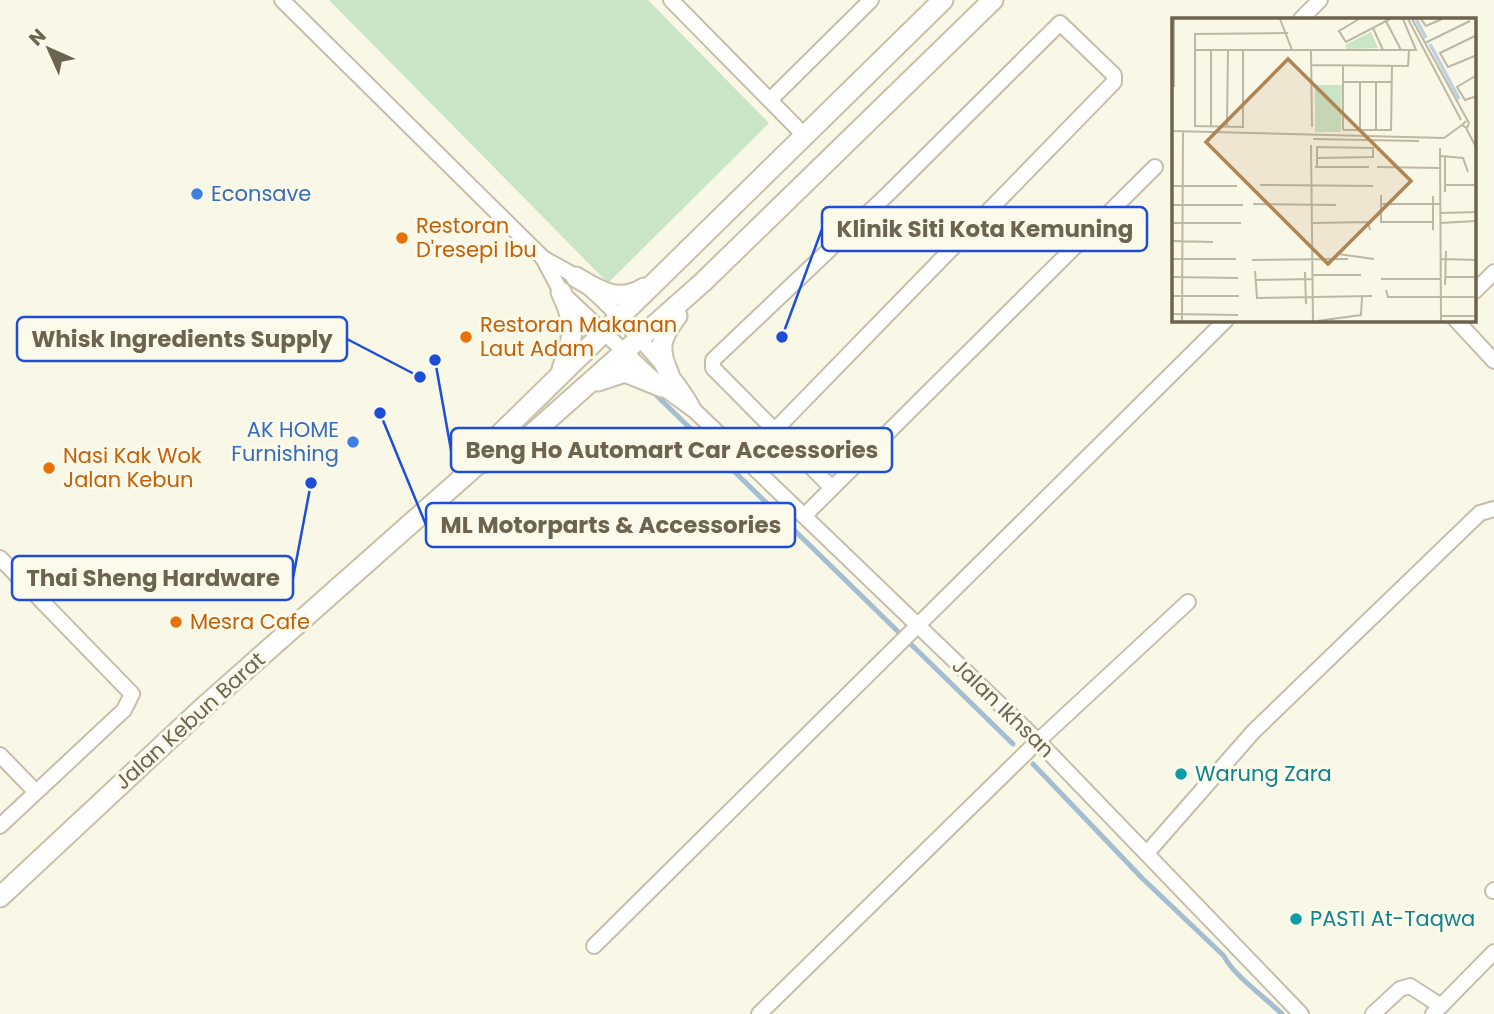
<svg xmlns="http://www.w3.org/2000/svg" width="1494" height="1014" viewBox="0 0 1494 1014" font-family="Poppins,sans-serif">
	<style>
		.green { fill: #cae4c6 }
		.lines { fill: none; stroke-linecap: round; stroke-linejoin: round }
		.stream { stroke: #a4bdd0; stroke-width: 5 }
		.minor-casing { stroke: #c6beab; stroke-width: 18 }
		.secondary-casing { stroke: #c8c0a9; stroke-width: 23 }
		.minor { stroke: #fff; stroke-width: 14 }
		.secondary { stroke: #fff; stroke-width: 19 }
		.shop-dot { fill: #3f7fe0; stroke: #fcfaeb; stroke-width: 2.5 }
		.food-dot { fill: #e8710a; stroke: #fcfaeb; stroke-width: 2.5 }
		.culture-dot { fill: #0f9aa8; stroke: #fcfaeb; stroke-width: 2.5 }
		.labels { text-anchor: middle; stroke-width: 6; stroke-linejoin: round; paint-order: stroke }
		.shop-label { font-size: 21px; fill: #366cbe; stroke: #fcfaeb; text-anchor: start }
		.food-label { font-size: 21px; fill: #c56008; stroke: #fcfaeb; text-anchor: start }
		.street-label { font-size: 21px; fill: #6e634e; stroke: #fcfaeb }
		.culture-label { font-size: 21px; fill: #0d838f; stroke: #fcfaeb; text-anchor: start }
		.inset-river { fill: none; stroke: #bdd1df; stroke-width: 3.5 }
		.inset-road { fill: none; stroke: #bdb8a4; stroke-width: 2 }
		.view { fill: #af8556; fill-opacity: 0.15; stroke: #af8556; stroke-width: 3.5 }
		.inset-edge { fill: none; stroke: #6e634e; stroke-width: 3.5 }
		.leader { fill: none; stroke: #1d4ed8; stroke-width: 2.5 }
		.callout-dot { fill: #1d4ed8; stroke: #fcfaeb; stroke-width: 2.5 }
		.callout { fill: #fcfaeb; stroke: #1d4ed8; stroke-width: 2.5 }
		.callout-label { font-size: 23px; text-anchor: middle; font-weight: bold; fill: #6e634e }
	</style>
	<rect width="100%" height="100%" fill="#f9f7e5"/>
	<!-- green -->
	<polygon class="green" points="329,0 648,0 769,123 608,283"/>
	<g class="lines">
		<!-- stream -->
		<g class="stream">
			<polyline points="653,392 1013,744"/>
			<path d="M 1033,764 L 1142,878 L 1224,956 C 1233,975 1266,998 1282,1014"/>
		</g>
		<!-- minor casing -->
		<g class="minor-casing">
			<g id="minor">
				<path d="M 282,0 L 543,258 C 553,264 566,270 576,277 C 607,301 678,376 694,410"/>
				<polyline points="671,0 803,134"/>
				<polyline points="1301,19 1320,0"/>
				<polyline points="770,100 871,0"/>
				<polyline points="543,258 561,292 662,387 695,411 1038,741 1301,1014"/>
				<polyline points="1475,291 1494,272"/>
				<polyline points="1456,320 1494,361"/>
				<polyline points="775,430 1114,82 1114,75 1060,23 889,193 713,360 713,368 832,488"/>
				<polyline points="804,516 1155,167"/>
				<polyline points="0,558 132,694 124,710 0,826"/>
				<polyline points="0,755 36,792"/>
				<polyline points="1147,853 1253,732 1480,513 1494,509"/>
				<polyline points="1493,891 1494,890"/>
				<polyline points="594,946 1226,320"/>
				<polyline points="759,1014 1038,741 1188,602"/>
				<polyline points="1373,1014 1400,989 1410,986 1441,1006"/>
				<polyline points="1433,1014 1494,952"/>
			</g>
		</g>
		<!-- secondary casing -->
		<g class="secondary-casing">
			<g id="secondary">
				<path d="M 576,277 C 599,291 619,304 644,288"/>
				<path d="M 561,292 C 577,325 574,335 562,369"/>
				<path d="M 669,374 C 657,349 660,338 677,316"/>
				<polyline points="598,381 625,372 662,387"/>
				<polyline points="478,464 507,456 703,282 993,0"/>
				<polyline points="0,897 207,704 478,464 493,441 943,0"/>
			</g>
		</g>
		<!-- minor -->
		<use href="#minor" class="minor"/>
		<!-- secondary -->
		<use href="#secondary" class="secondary"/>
	</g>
	<!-- markers -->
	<g class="shop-dot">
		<circle cx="197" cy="194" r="7"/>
		<circle cx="353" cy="442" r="7"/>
	</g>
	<g class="food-dot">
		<circle cx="402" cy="238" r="7"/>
		<circle cx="466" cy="337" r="7"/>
		<circle cx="49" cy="468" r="7"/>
		<circle cx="176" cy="622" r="7"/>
	</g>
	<g class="culture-dot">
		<circle cx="1181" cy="774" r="7"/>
		<circle cx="1296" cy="919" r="7"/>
	</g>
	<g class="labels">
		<!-- shop labels -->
		<g class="shop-label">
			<text x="211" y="201">Econsave</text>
			<text x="339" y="437" text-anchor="end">AK HOME<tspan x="339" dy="24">Furnishing</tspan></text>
		</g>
		<!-- food labels -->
		<g class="food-label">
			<text x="416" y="233">Restoran<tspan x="416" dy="24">D'resepi Ibu</tspan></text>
			<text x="480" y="332">Restoran Makanan<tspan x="480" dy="24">Laut Adam</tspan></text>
			<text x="63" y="463">Nasi Kak Wok<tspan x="63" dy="24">Jalan Kebun</tspan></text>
			<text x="190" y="629">Mesra Cafe</text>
		</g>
		<!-- street labels -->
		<g class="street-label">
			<text transform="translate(1003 708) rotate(44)" y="7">Jalan Ikhsan</text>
			<text transform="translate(190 721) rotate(-42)" y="7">Jalan Kebun Barat</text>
		</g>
		<!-- culture labels -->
		<g class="culture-label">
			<text x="1195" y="781">Warung Zara</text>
			<text x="1310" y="926">PASTI At-Taqwa</text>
		</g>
	</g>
	<!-- overview -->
	<g transform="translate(1172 18)">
		<rect width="304" height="304" fill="#f9f7e5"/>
		<path d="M 199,14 L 206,30 L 175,31 L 173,27 ZM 143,67 L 170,67 L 169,114 L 143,114 Z" fill="#cae4c6"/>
		<path class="inset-river" d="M 244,1 L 254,20M 258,26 L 287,81"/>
		<path class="inset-road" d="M 108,1 L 120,32M 187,1 L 167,13 L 174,24 L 218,1M 236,1 L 289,102M 240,1 L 297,105 L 295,110 L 290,107 L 294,103M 249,1 L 254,8 L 270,1M 214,3 L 229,32M 201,10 L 211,32M 305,17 L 268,35 L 276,49 L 305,37M 253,25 L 298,3M 23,32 L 244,32 L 231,1M 71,32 L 71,109 L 23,108 L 23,16 L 116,15M 139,33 L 140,109M 140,47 L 236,48 L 237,32M 305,57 L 285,69 L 293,82 L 305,78M 172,64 L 220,64M 188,64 L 188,112M 204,64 L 204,111M 2,69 L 2,1M 39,108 L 39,32M 55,109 L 56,32M 294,110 L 305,131M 171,112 L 219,112 L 220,48M 171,112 L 171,47M 0,113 L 272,120 L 290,107M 141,121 L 247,123M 139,127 L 141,303M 268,130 L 269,303M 269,138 L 291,140 L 296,154M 143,149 L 197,149M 145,149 L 145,129 L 201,130 L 201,139 L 145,140M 205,149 L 268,150M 88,167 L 201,168M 273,167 L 305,167M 0,168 L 65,168M 273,174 L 273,138M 209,177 L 209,204 L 261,204M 81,186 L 164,187M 209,186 L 268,186M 0,187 L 71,187M 268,195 L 305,194M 0,205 L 69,205M 141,205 L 196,204 L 198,212M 268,205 L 305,203M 261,212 L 261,178M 0,223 L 41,224M 166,236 L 202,241M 0,241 L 64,241M 268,241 L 305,242M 80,242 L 176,241M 83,253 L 85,280 L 200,278M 133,254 L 134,286M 140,257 L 189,257M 0,259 L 66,260M 274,259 L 305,259M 209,261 L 268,261M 83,262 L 140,261M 273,267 L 274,233M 214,272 L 216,279 L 305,279M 0,278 L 67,278M 0,296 L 66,297M 269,298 L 305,298M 10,303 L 11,113M 145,303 L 189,297 L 190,279"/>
		<path class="view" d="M 116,41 L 239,163 L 156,246 L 34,124 Z"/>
		<rect width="304" height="304" class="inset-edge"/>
	</g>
	<!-- callouts -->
	<path class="leader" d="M782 337L822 229M420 377L347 339M435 360L451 450M380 413L426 525M311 483L293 578"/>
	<g class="callout-dot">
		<circle cx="782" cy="337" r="7"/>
		<circle cx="420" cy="377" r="7"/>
		<circle cx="435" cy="360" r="7"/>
		<circle cx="380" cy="413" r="7"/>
		<circle cx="311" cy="483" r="7"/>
	</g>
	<g class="callout">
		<rect x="822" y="207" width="325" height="44" rx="7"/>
		<rect x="17" y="317" width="330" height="44" rx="7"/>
		<rect x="451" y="428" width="441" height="44" rx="7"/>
		<rect x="426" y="503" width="369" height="44" rx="7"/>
		<rect x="12" y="556" width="281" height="44" rx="7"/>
	</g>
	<g class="callout-label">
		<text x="985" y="237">Klinik Siti Kota Kemuning</text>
		<text x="182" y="347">Whisk Ingredients Supply</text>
		<text x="672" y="458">Beng Ho Automart Car Accessories</text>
		<text x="611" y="533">ML Motorparts &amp; Accessories</text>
		<text x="153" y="586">Thai Sheng Hardware</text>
	</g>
	<!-- north arrow -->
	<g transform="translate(49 49) rotate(315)" stroke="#fcfaeb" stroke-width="5" paint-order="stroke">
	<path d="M0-5L12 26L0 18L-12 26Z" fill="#6e634e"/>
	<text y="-10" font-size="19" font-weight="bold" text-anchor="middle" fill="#6e634e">N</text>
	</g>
</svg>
